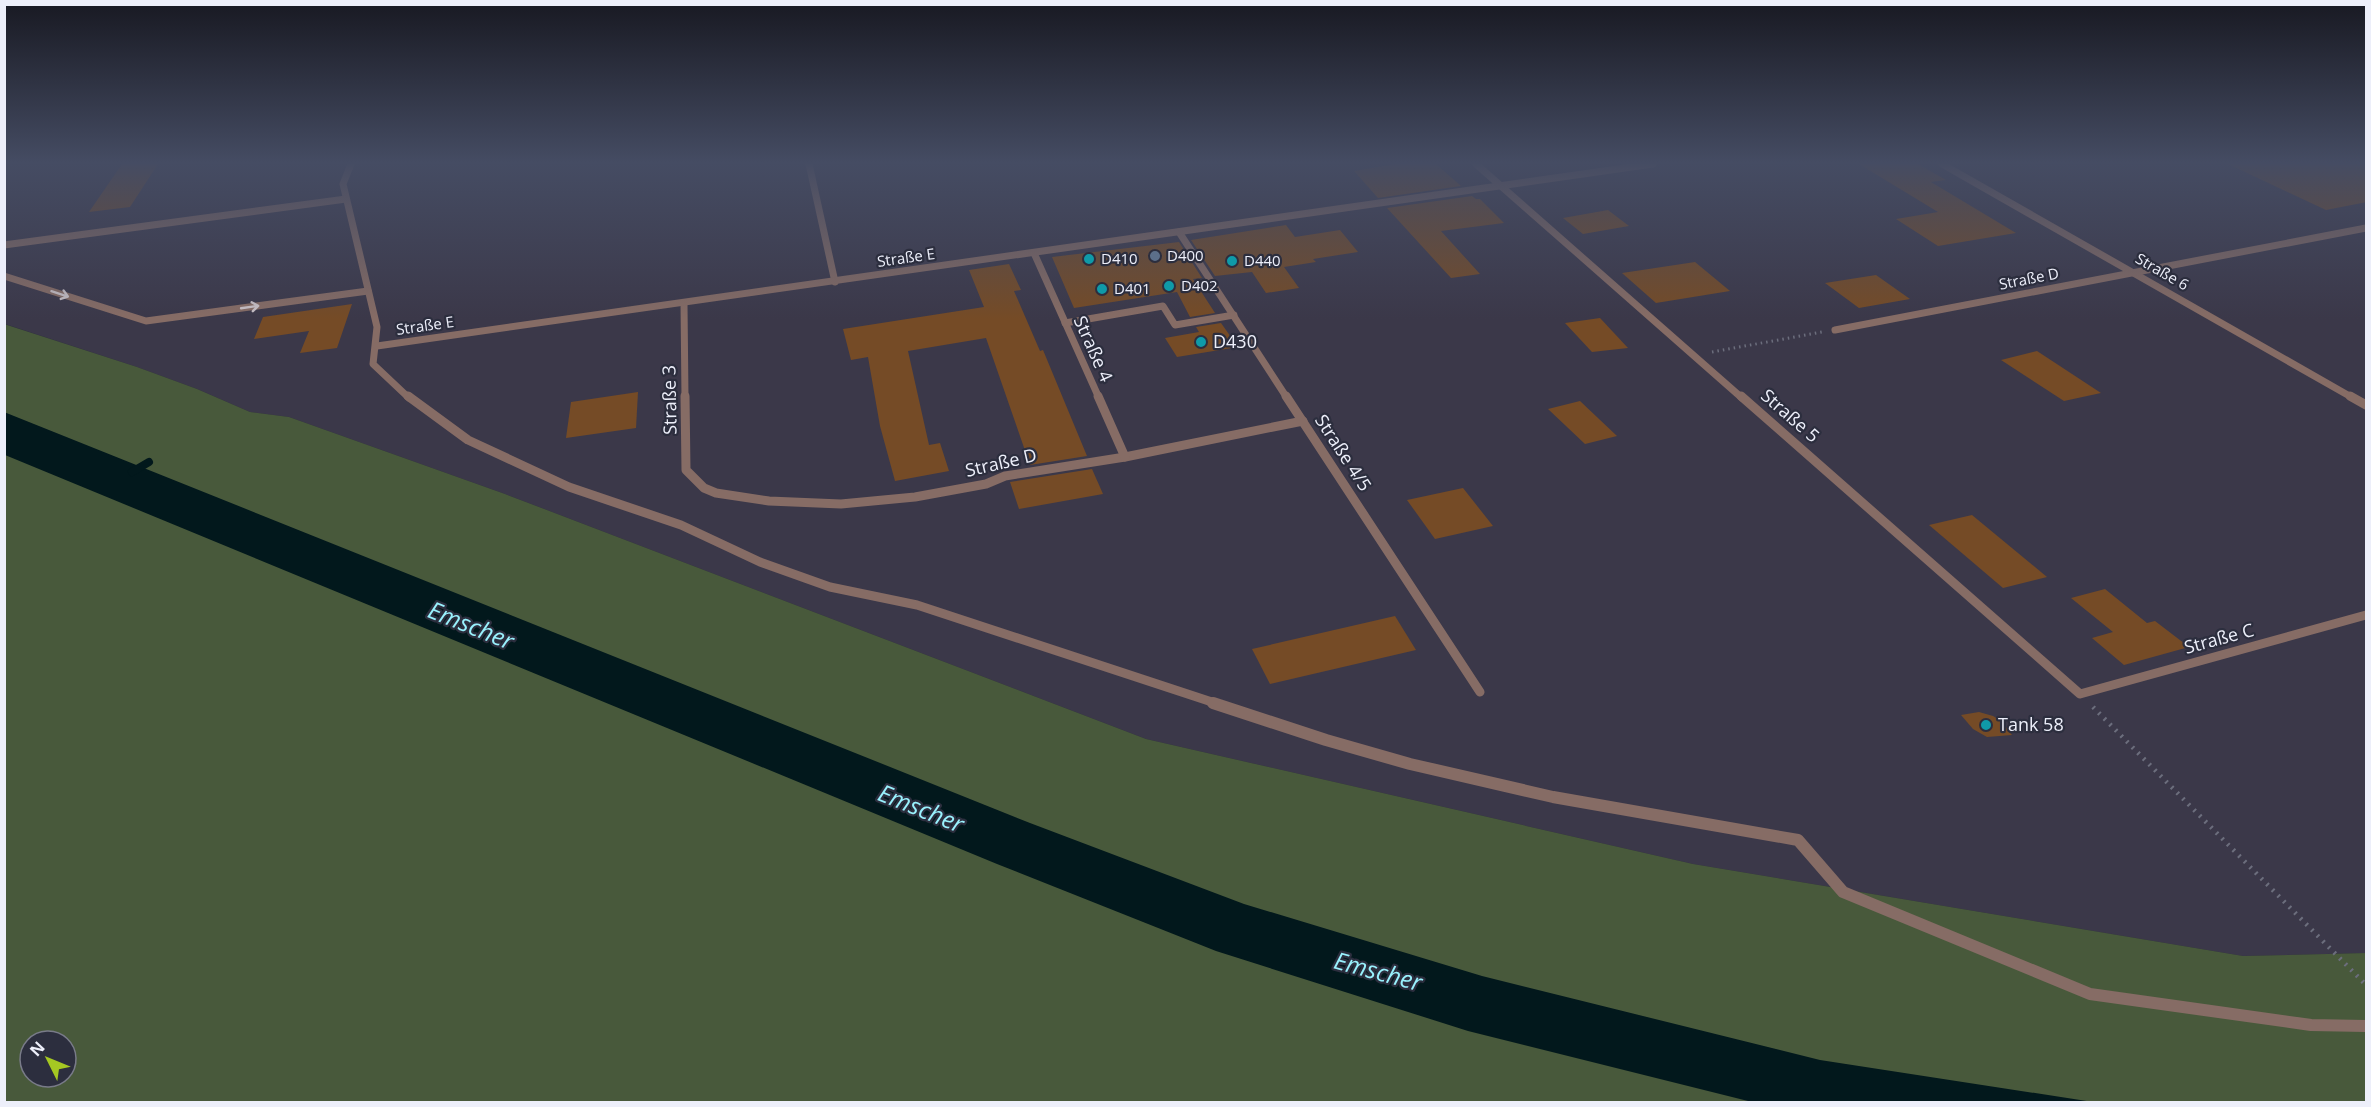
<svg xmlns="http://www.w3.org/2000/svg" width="2371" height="1107" viewBox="0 0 2371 1107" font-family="'Open Sans',sans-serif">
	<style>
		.industrial { fill: #3b3849 }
		.green { fill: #48593b; fill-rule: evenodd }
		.water { fill: #02181c }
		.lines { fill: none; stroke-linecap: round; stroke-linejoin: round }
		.stream { stroke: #02181c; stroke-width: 8 }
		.building { fill: #754b26 }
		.path-far1 { stroke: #6c6e7d; stroke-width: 3; stroke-dasharray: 1.5 4; stroke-linecap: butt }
		.path { stroke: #6c6e7d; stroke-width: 4.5; stroke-dasharray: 2 6; stroke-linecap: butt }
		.service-far2 { stroke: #866c65; stroke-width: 7 }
		.service-far1 { stroke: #866c65; stroke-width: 9 }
		.service { stroke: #866c65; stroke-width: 12 }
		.oneway { stroke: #c9c1c6 }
		.service-dot { fill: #5c6f8a; stroke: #2c2e3e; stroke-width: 2 }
		.culture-dot { fill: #0f9aa8; stroke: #2c2e3e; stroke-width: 2 }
		.labels { text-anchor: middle; stroke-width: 4.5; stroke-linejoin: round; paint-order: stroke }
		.far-poi-label { font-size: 15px; fill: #edeffa; stroke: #2c2e3e; text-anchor: start }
		.far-street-label { font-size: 15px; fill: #edeffa; stroke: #2c2e3e }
		.poi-label { font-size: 18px; fill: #edeffa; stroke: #2c2e3e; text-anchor: start }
		.street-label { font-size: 18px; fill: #edeffa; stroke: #2c2e3e }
		.near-water-label { font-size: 24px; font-style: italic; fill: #99f1fd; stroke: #2c2e3e }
	</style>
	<rect width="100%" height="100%" fill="#2c2e3e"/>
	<!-- industrial -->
	<polygon class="industrial" points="5,164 2366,164 2366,953 2243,956 1693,864 1146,739 505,494 289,417 250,412 197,389 137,367 5,324"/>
	<!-- green -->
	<path class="green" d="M 4,324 L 137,367 L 197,389 L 250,412 L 289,417 L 505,494 L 1146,739 L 1693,864 L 2243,956 L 2366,953 L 2366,1102 L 5,1102 ZM 30,1041 L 66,1041 L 66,1077 L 30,1077 Z"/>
	<!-- water -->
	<polygon class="water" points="4,412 1030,823 1244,904 1482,976 1820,1060 2093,1102 1752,1102 1468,1031 1216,951 997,864 5,455"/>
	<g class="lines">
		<!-- stream -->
		<polyline class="stream" points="132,472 149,462"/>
	</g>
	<!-- building -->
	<g class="building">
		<polygon points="122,164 158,164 130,207 89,212"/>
		<polygon points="1395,164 1436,164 1461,186 1378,198 1354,171"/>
		<polygon points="1859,164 1918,164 1946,180 1931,182 2016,233 1938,246 1896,219 1938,212"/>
		<polygon points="2228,164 2367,164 2367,202 2326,210"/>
		<polygon points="1472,196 1476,199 1480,199 1504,223 1441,231 1480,274 1451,278 1387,208"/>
		<polygon points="1608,210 1629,226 1583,234 1563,218"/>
		<polygon points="1286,225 1295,237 1340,230 1358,252 1313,259 1316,262 1284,267 1299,288 1266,293 1252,272 1215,276 1191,240"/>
		<polygon points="1179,242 1202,278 1193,279 1215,313 1190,317 1177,292 1074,308 1052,257"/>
		<polygon points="1695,262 1730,291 1656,303 1622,273"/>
		<polygon points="1009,264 1021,290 1014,291 1040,351 1043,350 1087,456 1030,465 986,338 908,351 929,445 940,443 949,471 895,481 880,426 868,357 851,360 843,329 984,307 969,270"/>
		<polygon points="1876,275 1910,299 1859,308 1825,283"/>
		<polygon points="352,304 337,348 300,353 309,331 254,339 263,317"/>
		<polygon points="1600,318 1628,348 1592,352 1565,323"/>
		<polygon points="1221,323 1238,347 1177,357 1165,338 1199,332 1196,327"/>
		<polygon points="2037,351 2101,393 2064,401 2001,360"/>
		<polygon points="638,392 636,428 566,438 571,402"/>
		<polygon points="1580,401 1617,436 1585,444 1548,409"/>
		<polygon points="1092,469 1103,494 1019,509 1010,482"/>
		<polygon points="1463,488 1493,526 1435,539 1407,500"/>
		<polygon points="1972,515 2047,577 2003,588 1929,525"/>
		<polygon points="2105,589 2147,623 2155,621 2189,647 2124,665 2092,638 2113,632 2071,598"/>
		<polygon points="1395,616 1416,650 1270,684 1252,649"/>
		<polygon points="1979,712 1993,716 2001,721 2012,735 1987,737 1973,729 1961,715"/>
	</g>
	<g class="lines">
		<!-- path-far1 -->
		<polyline class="path-far1" points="1712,352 1822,332"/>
		<!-- path -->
		<polyline class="path" points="2093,707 2366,985"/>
		<!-- service-far2 -->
		<g class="service-far2">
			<polyline points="351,164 343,184 377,327 373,364 409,398"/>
			<polyline points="809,164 835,282"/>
			<polyline points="1476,164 1742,398"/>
			<polyline points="1942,164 2353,398"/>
			<polyline points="1179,232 1287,398"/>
			<polyline points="4,245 346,199"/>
			<polyline points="1034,253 1099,398"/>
			<polyline points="4,276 146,321 368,291"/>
			<polyline points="684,304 685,398"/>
			<polyline points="1065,323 1163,306 1175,325 1234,315"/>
			<polyline points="1835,330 2366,228"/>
			<polyline points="377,346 1653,164"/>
		</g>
		<!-- service-far1 -->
		<g class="service-far1">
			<polyline points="408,396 468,440 569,487 681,525 760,562 830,587 917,605 1218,704"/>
			<polyline points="685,396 686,470 704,488 716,493 769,501 841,504 915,497 986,484 1005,476 1125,457 1303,421"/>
			<polyline points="1098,396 1125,457"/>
			<polyline points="1286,396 1480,692"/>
			<polyline points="1741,396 2080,694 2366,615"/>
			<polyline points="2350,396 2366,405"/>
		</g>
		<!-- service -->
		<polyline class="service" points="1213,703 1326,740 1410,764 1553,797 1798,840 1843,892 2090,994 2311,1025 2366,1026"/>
	</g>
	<!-- one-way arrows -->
	<defs><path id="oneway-shaft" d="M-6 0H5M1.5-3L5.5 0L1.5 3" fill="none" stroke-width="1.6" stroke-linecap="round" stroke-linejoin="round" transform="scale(1.5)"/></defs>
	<g class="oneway">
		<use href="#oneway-shaft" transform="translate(60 294) rotate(18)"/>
		<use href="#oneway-shaft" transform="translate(250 307) rotate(-8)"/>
	</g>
	<!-- sky -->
	<linearGradient id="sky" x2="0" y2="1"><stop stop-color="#181922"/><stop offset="0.51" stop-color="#454c63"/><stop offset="1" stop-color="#454c63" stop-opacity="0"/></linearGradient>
	<rect width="2371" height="319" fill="url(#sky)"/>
	<!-- markers -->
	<circle class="service-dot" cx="1155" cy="256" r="6"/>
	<g class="culture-dot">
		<circle cx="1089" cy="259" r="6"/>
		<circle cx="1232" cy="261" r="6"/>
		<circle cx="1169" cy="286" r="6"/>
		<circle cx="1102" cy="289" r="6"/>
		<circle cx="1201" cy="342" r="6"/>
		<circle cx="1986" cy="725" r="6"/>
	</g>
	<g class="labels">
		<!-- far-poi labels -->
		<g class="far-poi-label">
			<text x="1167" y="261">D400</text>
			<text x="1101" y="264">D410</text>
			<text x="1244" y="266">D440</text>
			<text x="1181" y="291">D402</text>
			<text x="1114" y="294">D401</text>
		</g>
		<!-- far-street labels -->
		<g class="far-street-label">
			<text transform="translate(906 258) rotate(-8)" y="5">Straße E</text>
			<text transform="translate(2162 272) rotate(30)" y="5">Straße 6</text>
			<text transform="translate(2029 279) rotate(-11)" y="5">Straße D</text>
			<text transform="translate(425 326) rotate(-8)" y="5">Straße E</text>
		</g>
		<!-- poi labels -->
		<g class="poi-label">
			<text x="1213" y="348">D430</text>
			<text x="1998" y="731">Tank 58</text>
		</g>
		<!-- street labels -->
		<g class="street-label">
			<text transform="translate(1093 349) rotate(66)" y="6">Straße 4</text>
			<text transform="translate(670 400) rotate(-91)" y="6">Straße 3</text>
			<text transform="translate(1790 416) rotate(41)" y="6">Straße 5</text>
			<text transform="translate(1343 453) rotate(57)" y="6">Straße 4/5</text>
			<text transform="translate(1001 463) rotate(-13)" y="6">Straße D</text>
			<text transform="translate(2219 639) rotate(-15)" y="6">Straße C</text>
		</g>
		<!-- near-water labels -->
		<g class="near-water-label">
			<text transform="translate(471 626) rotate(22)" y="8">Emscher</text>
			<text transform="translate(921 809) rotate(22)" y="8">Emscher</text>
			<text transform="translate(1378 972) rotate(15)" y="8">Emscher</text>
		</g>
	</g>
	<!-- border -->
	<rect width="2371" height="1107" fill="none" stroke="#edeffa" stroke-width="12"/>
	<!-- north arrow -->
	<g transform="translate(48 1059) rotate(313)"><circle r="28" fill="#2c2e3e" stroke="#797b89" stroke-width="1.5"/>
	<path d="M0-4.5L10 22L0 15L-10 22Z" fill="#a5c822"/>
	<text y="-9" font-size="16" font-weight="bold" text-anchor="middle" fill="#edeffa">N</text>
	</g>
</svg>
